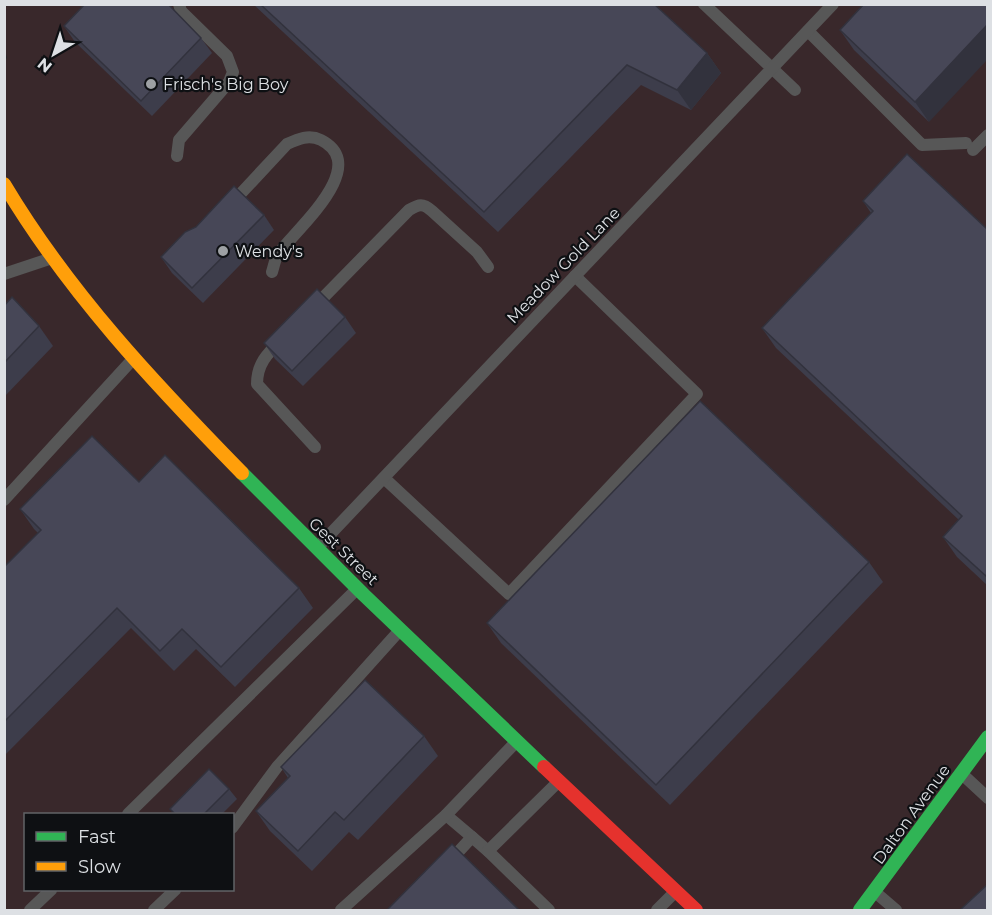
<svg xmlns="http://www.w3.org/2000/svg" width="992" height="915" viewBox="0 0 992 915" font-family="Montserrat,sans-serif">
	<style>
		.industrial { fill: #39282b; fill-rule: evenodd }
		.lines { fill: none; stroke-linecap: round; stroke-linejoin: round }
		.lane { stroke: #575757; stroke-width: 12 }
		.fast { stroke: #30b455; stroke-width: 14 }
		.slow { stroke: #ff9f0a; stroke-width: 14 }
		.jam { stroke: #e5322d; stroke-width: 14 }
		.wall { fill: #3d3d4b }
		.shaded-wall { fill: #32323d }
		.building { fill: #474757; stroke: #32323d; stroke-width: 1.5 }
		.poi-dot { fill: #9da0a3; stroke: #0e1013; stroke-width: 2 }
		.labels { text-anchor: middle; stroke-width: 4.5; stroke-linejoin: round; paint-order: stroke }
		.poi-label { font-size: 16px; fill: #dde0e4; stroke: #0e1013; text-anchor: start }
		.street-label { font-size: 16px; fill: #dde0e4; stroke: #0e1013 }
	</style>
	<rect width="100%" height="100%" fill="#26282b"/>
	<!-- industrial -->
	<path class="industrial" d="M 5,4 L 987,5 L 987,910 L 5,910 L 4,61 L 7,58 L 5,51 ZM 26,814 L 232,814 L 232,890 L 26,890 Z"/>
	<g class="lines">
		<!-- lane -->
		<g class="lane">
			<polyline points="704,4 795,90"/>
			<polyline points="808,31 922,145 966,143"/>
			<polyline points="973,150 988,135"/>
			<polyline points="177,156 179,140 229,82 233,72 227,56 181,11 179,4"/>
			<path d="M 231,204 L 287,144 C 298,139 309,134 321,140 C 372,166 296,229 278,254 C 275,259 274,266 272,272"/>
			<polyline points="4,274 49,259"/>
			<path d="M 314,307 L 409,210 C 419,204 423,203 432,211 L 477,252 L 488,267"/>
			<path d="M 281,340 C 267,354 257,364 257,384 L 315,447"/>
			<polyline points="384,478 509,594 697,394 575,276"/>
			<polyline points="4,500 133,359"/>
			<polyline points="317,548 833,4"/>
			<polyline points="962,774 988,798"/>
			<polyline points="128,814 358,588"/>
			<polyline points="446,815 472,837"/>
			<polyline points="232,828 277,767 400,630"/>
			<polyline points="449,862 472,837 488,851"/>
			<polyline points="875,892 896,910"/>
			<polyline points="30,910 51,890"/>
			<polyline points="154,910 175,890"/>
			<polyline points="341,910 446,815 515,743"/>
			<polyline points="549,910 488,851 559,781"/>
			<polyline points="657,910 675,892"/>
		</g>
		<!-- fast -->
		<g class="fast">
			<polyline points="242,473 364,595 544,767"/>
			<polyline points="860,910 988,737"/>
		</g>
		<!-- slow -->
		<path class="slow" d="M 4,184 C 69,293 154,383 242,473"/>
		<!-- jam -->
		<polyline class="jam" points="544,767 696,910"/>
	</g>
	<!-- wall -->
	<g class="wall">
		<polygon points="253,4 654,4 707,53 721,73 691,110 641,85 498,232"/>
		<polygon points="864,4 929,122 854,50 840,30"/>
		<polygon points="64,26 201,38 212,53 152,116 75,42"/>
		<polygon points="863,201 987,229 987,585 957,557 943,537 959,520 776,348 762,328 871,213"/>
		<polygon points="264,215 274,230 203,303 172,273 161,257"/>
		<polygon points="4,306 39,326 53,346 4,397"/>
		<polygon points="345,317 356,333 303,386 275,359 264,343"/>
		<polygon points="139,482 299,588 313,608 235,687 196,649 174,671 131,628 4,756 4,567 38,533 34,529 20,509"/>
		<polygon points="869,562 883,582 670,805 501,643 487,623"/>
		<polygon points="424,736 438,756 358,840 349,832 312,871 270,831 256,811 288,778 281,767"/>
		<polygon points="229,789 237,799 222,814 174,814 170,809"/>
	</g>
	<!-- shaded-wall -->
	<g class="shaded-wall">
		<polygon points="987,25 987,60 929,122 915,102"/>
		<polygon points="707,53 721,73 691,110 677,90"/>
	</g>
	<!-- building -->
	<g class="building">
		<polygon points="85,4 168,4 201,38 141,101 64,26"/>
		<polygon points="260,4 654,4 707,53 677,90 627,65 484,212"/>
		<polygon points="864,4 987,4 987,25 915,102 840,30"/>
		<polygon points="907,154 987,229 987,574 986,576 943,537 962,516 762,328 873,211 863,201"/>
		<polygon points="234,186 264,215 192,288 161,257 185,232 196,227"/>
		<polygon points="317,289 345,317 292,371 264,343"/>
		<polygon points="12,297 39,326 4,363 4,306"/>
		<polygon points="700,401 869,562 656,785 487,623"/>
		<polygon points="92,436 139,482 165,455 299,588 221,667 182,629 160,651 117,608 4,722 4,567 41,530 20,509"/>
		<polygon points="365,680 424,736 344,820 335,812 298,851 256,811 290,776 281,767"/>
		<polygon points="209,769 229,789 204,814 175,814 170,809"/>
		<polygon points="452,844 519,910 387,910"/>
		<polygon points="987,885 987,910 960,910"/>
	</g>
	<!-- markers -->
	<g class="poi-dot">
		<circle cx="151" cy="84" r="6"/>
		<circle cx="223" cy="251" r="6"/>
	</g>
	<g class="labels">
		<!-- poi labels -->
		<g class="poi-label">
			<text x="163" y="90">Frisch's Big Boy</text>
			<text x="235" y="257">Wendy's</text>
		</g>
		<!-- street labels -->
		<g class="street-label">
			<text transform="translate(563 265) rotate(-46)" y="6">Meadow Gold Lane</text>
			<text transform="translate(344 551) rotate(44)" y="6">Gest Street</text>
			<text transform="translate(911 814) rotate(-54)" y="6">Dalton Avenue</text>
		</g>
	</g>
	<!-- border -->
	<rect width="992" height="915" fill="none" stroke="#dde0e4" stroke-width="12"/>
	<!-- legend -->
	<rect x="24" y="813" width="210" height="78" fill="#0e1013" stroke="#616367" stroke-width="1.5"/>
	<rect x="36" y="832" width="30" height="9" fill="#30b455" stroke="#616367" stroke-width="1.5"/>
	<text x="78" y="843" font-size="18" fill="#dde0e4">Fast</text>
	<rect x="36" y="862" width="30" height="9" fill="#ff9f0a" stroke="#616367" stroke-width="1.5"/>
	<text x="78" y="873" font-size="18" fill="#dde0e4">Slow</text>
	<!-- north arrow -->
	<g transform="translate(54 54) rotate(219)" stroke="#0e1013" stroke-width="4.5" paint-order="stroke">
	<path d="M0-4.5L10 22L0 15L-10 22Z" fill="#dde0e4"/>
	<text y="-9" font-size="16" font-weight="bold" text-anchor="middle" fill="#dde0e4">N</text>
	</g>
</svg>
